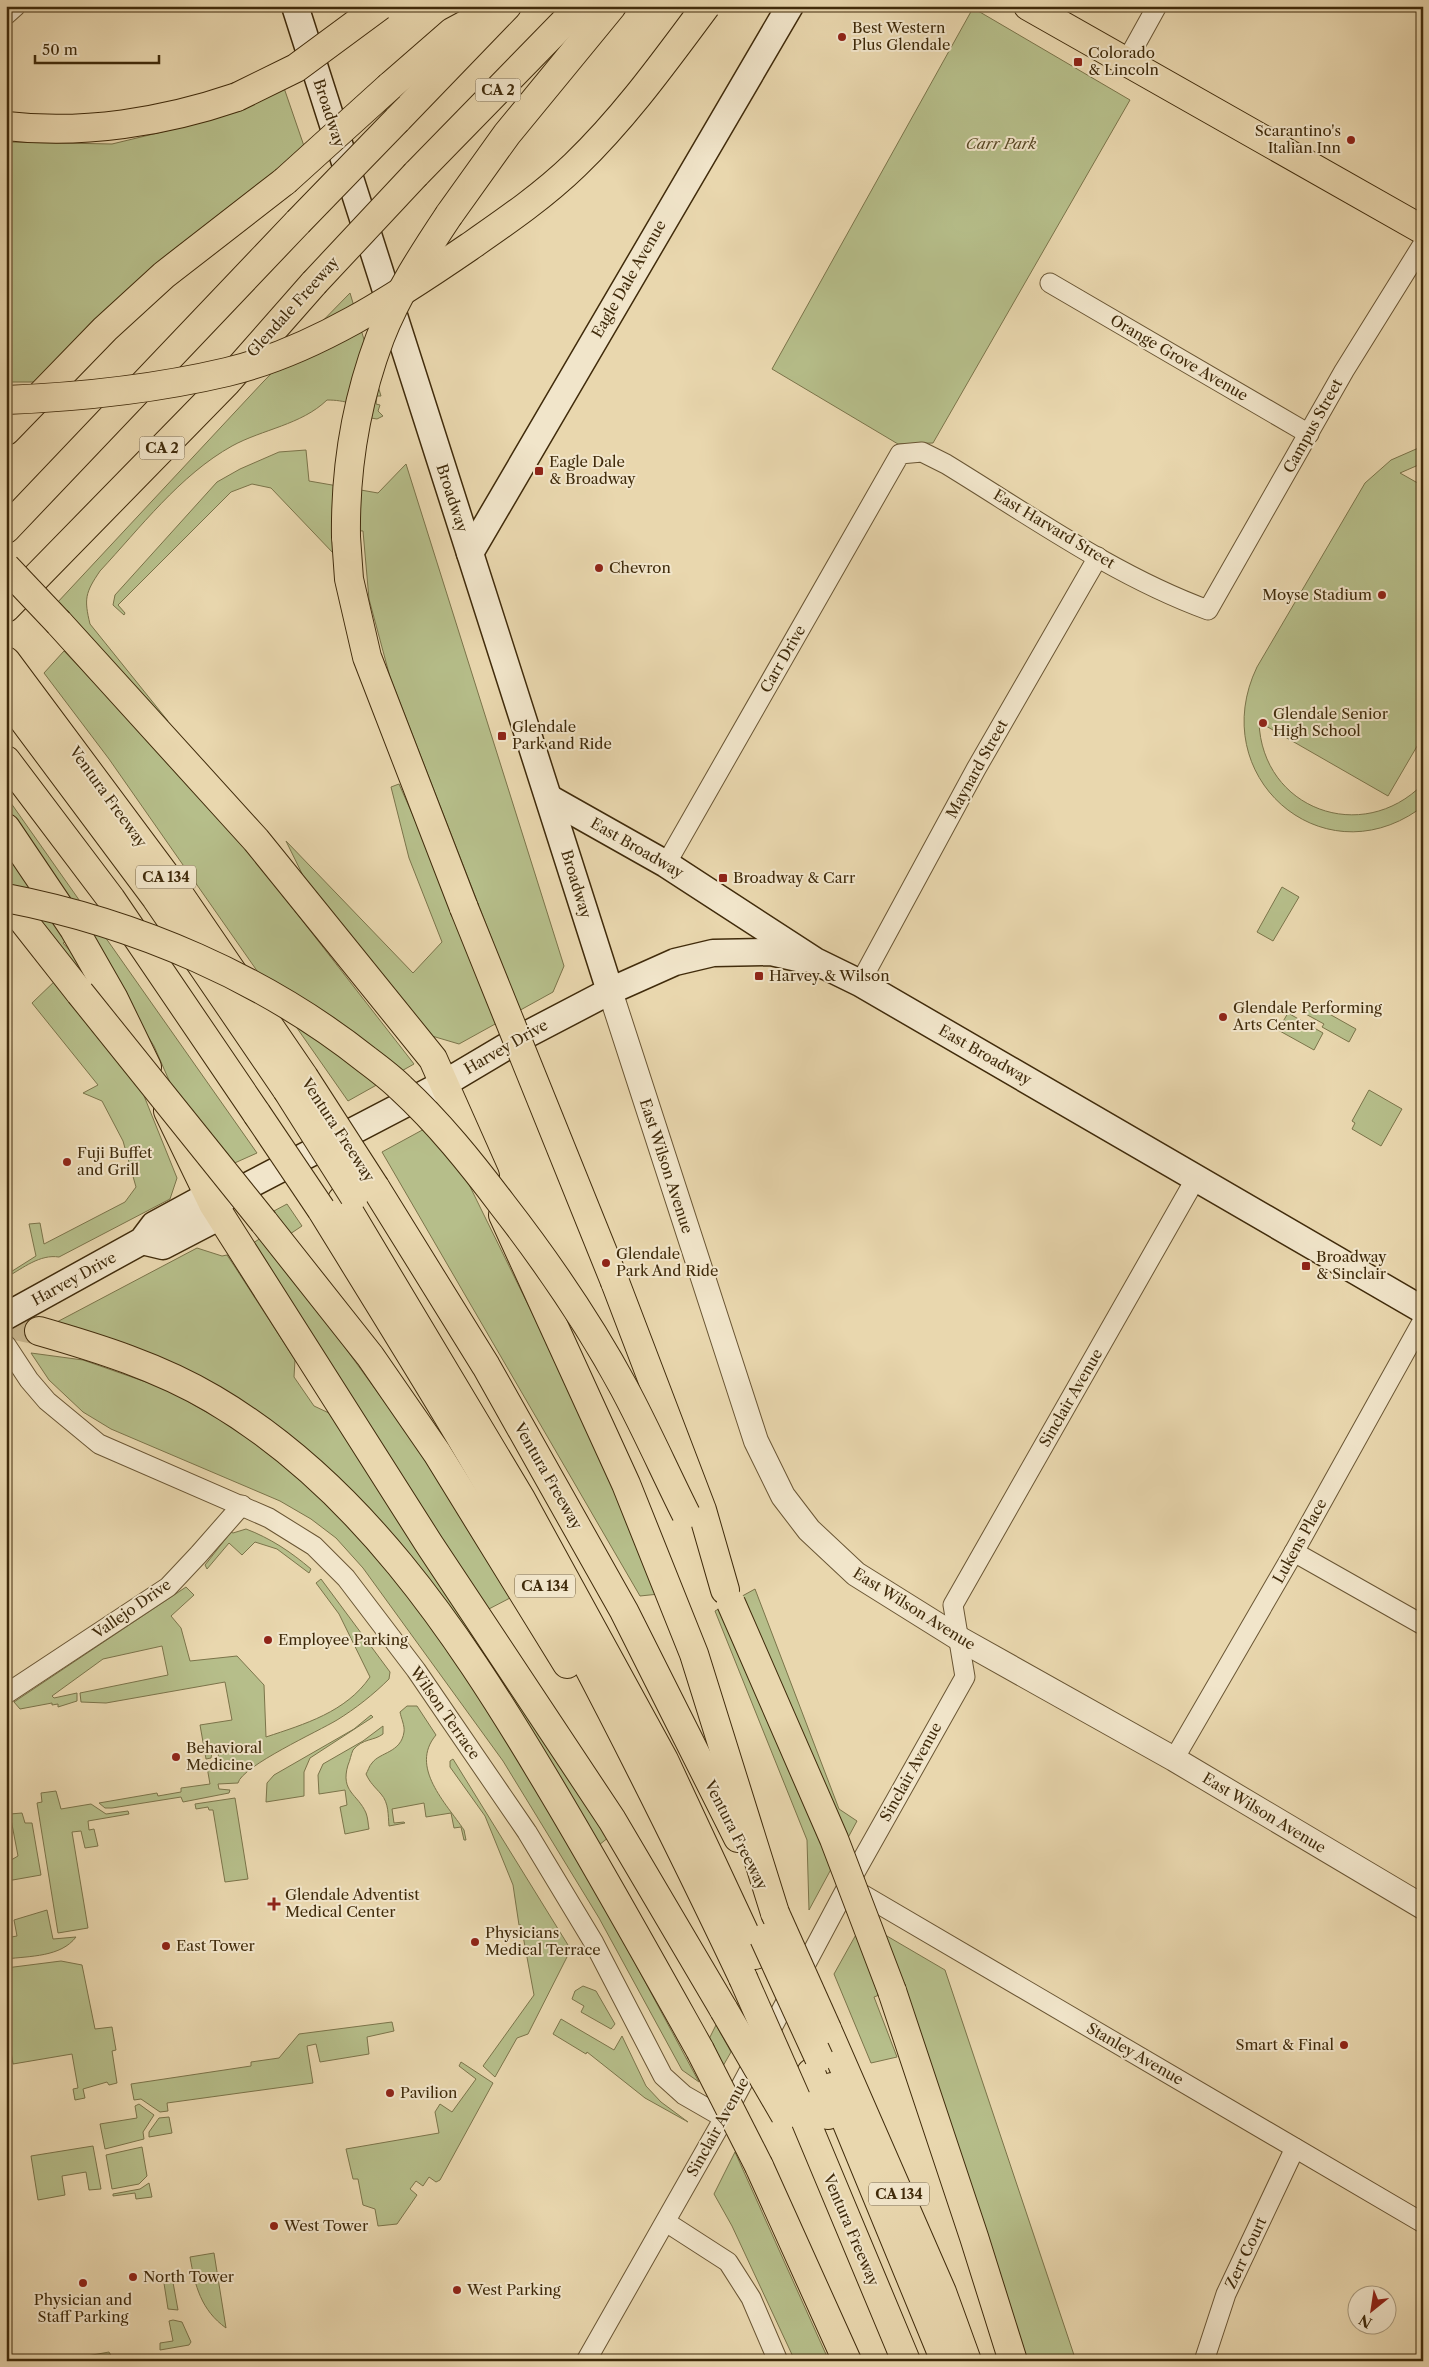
<svg xmlns="http://www.w3.org/2000/svg" width="1429" height="2367" viewBox="0 0 1429 2367" font-family="'Libre Caslon Text',serif">
	<style>
		.green { fill: #b6be8a; stroke: #7b744a }
		.lines { fill: none; stroke-linecap: round; stroke-linejoin: round }
		.motorway-tunnel { stroke: #c7b58d; stroke-width: 28; stroke-dasharray: 28 14; stroke-linecap: butt }
		.minor-casing { stroke: #6a5634; stroke-width: 21 }
		.tertiary-casing { stroke: #6a5634; stroke-width: 26 }
		.secondary-casing { stroke: #402b0b; stroke-width: 29 }
		.primary-casing { stroke: #402b0b; stroke-width: 30 }
		.motorway-casing { stroke: #402b0b; stroke-width: 30 }
		.minor { stroke: #f1e5ca; stroke-width: 19 }
		.tertiary { stroke: #f1e5ca; stroke-width: 24 }
		.secondary { stroke: #f1e5ca; stroke-width: 26 }
		.primary { stroke: #e9d7ae; stroke-width: 28 }
		.motorway { stroke: #e9d7ae; stroke-width: 28 }
		.motorway-bridge-casing { stroke: #402b0b; stroke-width: 30; stroke-linecap: butt }
		.motorway-bridge { stroke: #e9d7ae; stroke-width: 28 }
		.poi-dot { fill: #8f2418; stroke: #f1e5ca; stroke-width: 2 }
		.labels { text-anchor: middle; stroke-width: 4; stroke-linejoin: round; paint-order: stroke }
		.shield { fill: #f1e5ca; stroke: #756344; stroke-width: 1 }
		.shield-label { font-size: 14px; font-weight: bold; fill: #402b0b }
		.poi-label { font-size: 15px; fill: #402b0b; stroke: #f1e5ca; text-anchor: start }
		.street-label { font-size: 15px; fill: #402b0b; stroke: #f1e5ca }
		.park-label { font-size: 15px; font-style: italic; fill: #584824; stroke: #f1e5ca }
	</style>
	<rect width="100%" height="100%" fill="#e9d7ae"/>
	<filter id="stains"><feTurbulence type="fractalNoise" baseFrequency=".004" numOctaves="4"/><feColorMatrix values="0 0 0 0 .2 0 0 0 0 .09 0 0 0 0 .02 0 0 0 .5 -.17"/></filter>
	<radialGradient id="worn" r=".72"><stop offset=".6" stop-color="#630" stop-opacity="0"/><stop offset="1" stop-color="#630" stop-opacity=".3"/></radialGradient>
	<!-- green -->
	<g class="green">
		<polygon points="973,8 1130,100 933,443 898,444 772,369"/>
		<polygon points="283,85 304,146 43,382 6,382 6,142 112,144 199,123"/>
		<path d="M 350,293 L 381,396 L 377,396 L 376,404 L 380,405 L 378,411 L 383,416 L 377,419 L 371,418 C 360,404 344,400 327,400 C 301,425 263,429 232,446 C 180,475 140,528 100,571 C 85,593 84,599 90,624 L 168,721 L 166,723 L 56,604 L 263,382 Z"/>
		<path d="M 1423,446 L 1423,463 L 1400,473 L 1423,486 L 1423,736 L 1388,796 L 1259,722 C 1262,809 1362,846 1423,784 L 1423,813 L 1418,810 C 1320,878 1205,775 1257,667 L 1365,483 L 1391,460 Z"/>
		<polygon points="306,450 309,481 378,493 406,464 564,966 553,992 459,1044 432,1036 311,892 286,841 413,973 442,942 409,858 391,787 399,784 473,951 493,942 390,677 369,599 363,531 336,529 334,554 271,488 252,484 231,492 118,605 125,613 124,615 113,605 115,595 217,482 240,469 279,452"/>
		<polygon points="64,651 224,820 414,1064 348,1101 109,759 44,673"/>
		<polygon points="6,796 257,1153 210,1174 154,1046 6,814"/>
		<polygon points="6,847 68,940 63,943 81,963 77,967 6,879"/>
		<polygon points="1282,887 1299,897 1273,941 1257,932"/>
		<path d="M 57,979 L 128,1056 L 177,1178 L 170,1199 L 59,1257 C 40,1254 23,1268 7,1277 L 6,1275 L 36,1256 L 29,1224 L 40,1223 L 44,1244 L 125,1202 L 136,1187 L 123,1141 L 102,1101 L 83,1093 L 98,1085 L 32,1003 Z"/>
		<polygon points="1308,1002 1356,1029 1349,1042 1322,1027 1324,1024 1302,1012"/>
		<polygon points="1288,1013 1323,1033 1314,1050 1278,1030"/>
		<polygon points="1369,1090 1402,1109 1381,1146 1352,1129 1355,1123 1352,1121"/>
		<polygon points="426,1128 453,1152 596,1443 659,1594 640,1596 382,1152"/>
		<polygon points="287,1204 302,1226 290,1234 272,1212"/>
		<polygon points="261,1238 333,1331 415,1444 510,1598 485,1611 253,1243"/>
		<polygon points="197,1248 222,1256 227,1255 235,1267 295,1360 294,1377 314,1406 329,1413 609,1837 599,1845 400,1543 344,1486 55,1323"/>
		<polygon points="31,1353 83,1360 166,1389 256,1440 311,1484 386,1563 482,1701 580,1861 699,2082 682,2070 599,1918 503,1761 363,1568 336,1538 311,1519 280,1501 111,1429 83,1412 49,1380"/>
		<path d="M 246,1529 C 270,1538 291,1552 311,1569 L 309,1573 L 277,1549 L 255,1542 L 242,1555 L 229,1543 L 207,1569 L 205,1565 L 231,1532 L 233,1533 Z"/>
		<path d="M 321,1579 L 390,1672 L 389,1679 C 374,1694 355,1709 337,1720 C 319,1731 242,1766 238,1783 L 218,1784 L 219,1789 L 230,1790 L 229,1793 L 183,1802 L 181,1797 L 112,1808 L 105,1808 L 99,1803 L 157,1793 L 158,1796 L 181,1792 L 181,1788 L 210,1784 L 207,1767 L 217,1762 L 219,1752 L 212,1752 L 211,1758 L 206,1759 L 200,1725 L 232,1720 L 225,1682 L 106,1703 L 81,1702 L 80,1693 L 168,1675 L 162,1646 L 103,1659 L 52,1696 L 54,1698 L 77,1693 L 77,1701 L 58,1707 L 58,1704 L 52,1705 L 52,1703 L 20,1709 L 14,1702 L 186,1587 L 194,1595 L 171,1616 L 181,1628 L 190,1661 L 237,1656 L 264,1685 L 266,1737 C 305,1724 346,1712 370,1677 L 339,1614 L 316,1583 Z"/>
		<polygon points="755,1589 839,1809 857,1821 809,1910 807,1840 715,1611"/>
		<path d="M 407,1706 L 417,1706 L 436,1735 C 409,1767 446,1803 464,1830 L 466,1840 L 464,1840 L 461,1827 L 454,1828 L 451,1813 L 426,1817 L 424,1803 L 392,1809 L 394,1823 L 404,1822 L 405,1823 L 389,1826 C 388,1815 389,1803 381,1794 C 375,1787 370,1783 366,1774 C 368,1771 369,1766 372,1763 C 380,1752 401,1753 404,1732 C 405,1726 401,1718 400,1712 Z"/>
		<polygon points="371,1715 373,1717 310,1758 304,1772 304,1796 266,1802 267,1783 274,1775 354,1729"/>
		<path d="M 383,1726 L 383,1734 C 374,1741 363,1738 353,1750 C 351,1754 350,1761 348,1765 C 340,1792 358,1794 366,1813 C 368,1818 368,1824 369,1829 L 345,1834 L 340,1807 L 347,1805 L 345,1790 L 319,1794 L 318,1775 L 323,1764 L 363,1741 Z"/>
		<polygon points="453,1759 568,1945 565,1953 568,1955 528,2034 517,2038 495,2077 483,2066 534,1995 521,1925 519,1925 513,1885 485,1816 450,1767 450,1761"/>
		<polygon points="56,1791 61,1809 91,1804 106,1814 128,1811 129,1814 88,1821 89,1830 94,1829 98,1846 85,1848 81,1831 72,1832 88,1928 58,1933 37,1803 42,1802 41,1793"/>
		<polygon points="235,1798 248,1879 225,1882 213,1810 209,1810 208,1807 196,1809 195,1804"/>
		<polygon points="22,1813 25,1823 32,1823 41,1875 7,1881 6,1863 18,1856 10,1814"/>
		<path d="M 47,1910 L 53,1939 L 76,1937 C 61,1957 30,1956 6,1959 L 6,1938 L 17,1936 L 14,1920 Z"/>
		<polygon points="863,1922 945,1970 1076,2361 1022,2361 956,2139 898,1988 874,1997 897,2057 871,2063 834,1974"/>
		<polygon points="61,1961 82,1965 95,2029 112,2027 116,2050 112,2051 117,2083 109,2085 107,2082 83,2089 85,2098 75,2100 73,2089 78,2088 72,2054 13,2064 6,2019 6,1968"/>
		<polygon points="583,1986 596,1991 615,2024 611,2029 581,2012 584,2006 572,1999 575,1991"/>
		<polygon points="561,2019 614,2050 622,2036 646,2086 661,2102 688,2122 645,2098 587,2052 586,2054 553,2034"/>
		<polygon points="392,2022 394,2031 367,2037 369,2054 320,2062 316,2044 307,2046 313,2083 167,2103 168,2111 160,2112 141,2099 134,2100 131,2084 251,2066 251,2062 279,2058 299,2034"/>
		<polygon points="716,2025 731,2052 723,2066 709,2039"/>
		<polygon points="461,2062 493,2083 440,2180 436,2182 429,2177 423,2186 416,2181 410,2189 417,2195 397,2224 378,2226 375,2209 363,2205 358,2179 353,2179 346,2149 439,2133 435,2112 440,2104 452,2112 476,2079 459,2066"/>
		<polygon points="139,2104 154,2115 143,2132 144,2139 105,2149 100,2124 137,2118 135,2106"/>
		<polygon points="169,2117 172,2133 149,2137 149,2132 159,2118"/>
		<polygon points="93,2146 101,2189 89,2190 86,2172 62,2176 65,2195 38,2200 31,2156"/>
		<polygon points="142,2147 147,2176 139,2184 112,2189 106,2155"/>
		<polygon points="735,2152 829,2361 795,2361 732,2226 714,2194"/>
		<polygon points="149,2183 152,2197 136,2199 135,2193 113,2196 113,2194 140,2189"/>
		<path d="M 214,2253 L 226,2328 C 201,2310 195,2286 190,2257 Z"/>
		<polygon points="163,2277 172,2277 178,2310 168,2309"/>
		<polygon points="173,2320 182,2322 191,2342 189,2345 160,2350 160,2343 173,2341 169,2321"/>
		<polygon points="109,2352 114,2361 59,2361"/>
	</g>
	<g class="lines">
		<!-- motorway-tunnel -->
		<polyline class="motorway-tunnel" points="6,1324 39,1331"/>
		<!-- minor casing -->
		<g class="minor-casing">
			<g id="minor">
				<polyline points="6,15 16,6"/>
				<polyline points="1126,62 1157,6"/>
				<polyline points="1050,283 1309,434"/>
				<path d="M 666,864 L 900,454 L 922,452 L 946,464 C 1031,516 1115,576 1208,610 L 1344,371 L 1423,244"/>
				<polyline points="860,983 976,769 1098,557"/>
				<polyline points="6,1345 29,1380 47,1401 99,1444 269,1518 314,1546 346,1578 416,1670 527,1832 594,1943 663,2076 684,2095 724,2118"/>
				<polyline points="1294,1552 1423,1625"/>
				<polyline points="6,1694 168,1587 199,1554 242,1505"/>
				<polyline points="1174,1759 1294,1552 1423,1320"/>
				<polyline points="850,1887 1423,2223"/>
				<polyline points="666,2222 728,2262 751,2298 778,2361"/>
				<polyline points="586,2361 724,2118 848,1885 965,1677 953,1605 1196,1178"/>
				<polyline points="1204,2361 1226,2294 1295,2148"/>
			</g>
		</g>
		<!-- tertiary casing -->
		<g class="tertiary-casing">
			<polyline id="tertiary" points="610,991 756,1441 783,1496 809,1530 856,1574 960,1639 1174,1759 1423,1907"/>
		</g>
		<!-- secondary casing -->
		<g class="secondary-casing">
			<g id="secondary">
				<polyline points="295,6 610,991"/>
				<polyline points="470,553 790,6"/>
				<polyline points="549,798 666,864 815,961 860,983 1423,1310"/>
				<polyline points="142,1241 163,1246 213,1220 213,1204"/>
				<polyline points="6,1316 142,1241 154,1225 200,1200 213,1204 445,1083 524,1036 610,991 675,962 713,953 771,952 802,959"/>
			</g>
		</g>
		<!-- primary casing -->
		<g class="primary-casing">
			<polyline id="primary" points="1028,6 1423,230"/>
		</g>
		<!-- motorway casing -->
		<g class="motorway-casing">
			<g id="motorway">
				<polyline points="390,86 452,32 493,10"/>
				<polyline points="397,120 507,6"/>
				<path d="M 6,126 C 83,135 164,122 237,97"/>
				<polyline points="416,174 580,6"/>
				<polyline points="449,215 507,134 612,6"/>
				<polyline points="6,431 105,329 164,275 285,181"/>
				<polyline points="6,529 298,222"/>
				<polyline points="346,537 349,579 367,657 464,908"/>
				<polyline points="6,608 226,383 314,283"/>
				<polyline points="59,623 256,840 433,1059 485,1176"/>
				<polyline points="6,661 175,888 304,1077"/>
				<polyline points="6,697 156,898 287,1090"/>
				<polyline points="6,760 111,899 257,1114"/>
				<polyline points="6,828 74,929 114,999 147,1067"/>
				<polyline points="6,899 80,993"/>
				<polyline points="168,1111 213,1204 429,1544 612,1820 724,2010"/>
				<polyline points="375,1187 486,1366 624,1611 738,1838"/>
				<polyline points="342,1200 521,1499 664,1760 755,1955"/>
				<path d="M 321,1209 C 388,1318 456,1426 519,1538 C 599,1682 672,1829 743,1978"/>
				<polyline points="503,1215 626,1484 694,1654 775,1913"/>
				<polyline points="264,1222 370,1356 437,1453 567,1664"/>
				<polyline points="615,1282 702,1510 725,1590"/>
				<path d="M 39,1331 C 98,1348 159,1367 213,1399 C 359,1485 456,1630 541,1772 C 596,1863 648,1957 700,2050"/>
				<polyline points="892,1991 974,2237 1013,2361"/>
				<polyline points="827,2029 942,2292 967,2361"/>
				<polyline points="811,2073 828,2115"/>
				<polyline points="832,2087 945,2361"/>
				<polyline points="796,2098 906,2361"/>
				<polyline points="759,2166 847,2361"/>
			</g>
		</g>
		<!-- minor -->
		<use href="#minor" class="minor"/>
		<!-- tertiary -->
		<use href="#tertiary" class="tertiary"/>
		<!-- secondary -->
		<use href="#secondary" class="secondary"/>
		<!-- primary -->
		<use href="#primary" class="primary"/>
		<!-- motorway -->
		<use href="#motorway" class="motorway"/>
		<!-- motorway-bridge casing -->
		<g class="motorway-bridge-casing">
			<g id="motorway-bridge">
				<polyline points="237,97 296,68 380,6"/>
				<polyline points="285,181 390,86"/>
				<polyline points="298,222 397,120"/>
				<polyline points="314,283 416,174"/>
				<path d="M 6,400 C 80,397 155,389 227,372 C 314,351 396,297 469,247 C 505,222 543,196 575,165 C 625,117 665,61 706,6"/>
				<path d="M 346,537 C 345,470 356,402 380,338 C 397,294 423,254 449,215"/>
				<polyline points="6,567 59,623"/>
				<path d="M 6,898 C 136,923 264,978 367,1060 C 379,1069 391,1078 401,1088 C 439,1123 471,1163 502,1204 C 547,1262 589,1323 624,1388 C 646,1429 665,1472 686,1514"/>
				<polyline points="464,908 615,1282"/>
				<polyline points="80,993 264,1222"/>
				<polyline points="304,1077 375,1187"/>
				<polyline points="287,1090 354,1196"/>
				<polyline points="257,1114 321,1209"/>
				<polyline points="731,1603 834,1839 892,1991"/>
				<polyline points="775,1913 827,2029"/>
				<polyline points="764,1938 819,2058"/>
				<polyline points="743,1978 796,2098"/>
				<polyline points="724,2010 785,2115"/>
				<polyline points="700,2050 759,2166"/>
			</g>
		</g>
		<!-- motorway-bridge -->
		<use href="#motorway-bridge" class="motorway-bridge"/>
	</g>
	<!-- markers -->
	<g class="poi-dot">
		<circle cx="842" cy="37" r="5"/>
		<rect x="1073" y="57" width="10" height="10" rx="2.5"/>
		<circle cx="1351" cy="140" r="5"/>
		<rect x="534" y="466" width="10" height="10" rx="2.5"/>
		<circle cx="599" cy="568" r="5"/>
		<circle cx="1382" cy="595" r="5"/>
		<circle cx="1263" cy="723" r="5"/>
		<rect x="497" y="731" width="10" height="10" rx="2.5"/>
		<rect x="718" y="873" width="10" height="10" rx="2.5"/>
		<rect x="754" y="971" width="10" height="10" rx="2.5"/>
		<circle cx="1223" cy="1017" r="5"/>
		<circle cx="67" cy="1162" r="5"/>
		<circle cx="606" cy="1263" r="5"/>
		<rect x="1301" y="1261" width="10" height="10" rx="2.5"/>
		<circle cx="268" cy="1640" r="5"/>
		<circle cx="176" cy="1757" r="5"/>
		<path d="M271.5 1896.5h5v5h5v5h-5v5h-5v-5h-5v-5h5z"/>
		<circle cx="475" cy="1942" r="5"/>
		<circle cx="166" cy="1946" r="5"/>
		<circle cx="1344" cy="2045" r="5"/>
		<circle cx="390" cy="2093" r="5"/>
		<circle cx="274" cy="2226" r="5"/>
		<circle cx="133" cy="2277" r="5"/>
		<circle cx="83" cy="2283" r="5"/>
		<circle cx="457" cy="2290" r="5"/>
	</g>
	<g class="labels">
		<!-- shield labels -->
		<g class="shield">
			<rect x="475.5" y="78.5" width="45" height="23" rx="4"/>
			<rect x="139.5" y="436.5" width="45" height="23" rx="4"/>
			<rect x="136" y="865.5" width="60" height="23" rx="4"/>
			<rect x="515" y="1574.5" width="60" height="23" rx="4"/>
			<rect x="869" y="2182.5" width="60" height="23" rx="4"/>
		</g>
		<g class="shield-label">
			<text x="498" y="95">CA 2</text>
			<text x="162" y="453">CA 2</text>
			<text x="166" y="882">CA 134</text>
			<text x="545" y="1591">CA 134</text>
			<text x="899" y="2199">CA 134</text>
		</g>
		<!-- poi labels -->
		<g class="poi-label">
			<text x="852" y="33">Best Western<tspan x="852" dy="17">Plus Glendale</tspan></text>
			<text x="1088" y="58">Colorado<tspan x="1088" dy="17">&amp; Lincoln</tspan></text>
			<text x="1341" y="136" text-anchor="end">Scarantino's<tspan x="1341" dy="17">Italian Inn</tspan></text>
			<text x="549" y="467">Eagle Dale<tspan x="549" dy="17">&amp; Broadway</tspan></text>
			<text x="609" y="573">Chevron</text>
			<text x="1372" y="600" text-anchor="end">Moyse Stadium</text>
			<text x="1273" y="719">Glendale Senior<tspan x="1273" dy="17">High School</tspan></text>
			<text x="512" y="732">Glendale<tspan x="512" dy="17">Park and Ride</tspan></text>
			<text x="733" y="883">Broadway &amp; Carr</text>
			<text x="769" y="981">Harvey &amp; Wilson</text>
			<text x="1233" y="1013">Glendale Performing<tspan x="1233" dy="17">Arts Center</tspan></text>
			<text x="77" y="1158">Fuji Buffet<tspan x="77" dy="17">and Grill</tspan></text>
			<text x="616" y="1259">Glendale<tspan x="616" dy="17">Park And Ride</tspan></text>
			<text x="1316" y="1262">Broadway<tspan x="1316" dy="17">&amp; Sinclair</tspan></text>
			<text x="278" y="1645">Employee Parking</text>
			<text x="186" y="1753">Behavioral<tspan x="186" dy="17">Medicine</tspan></text>
			<text x="285" y="1900">Glendale Adventist<tspan x="285" dy="17">Medical Center</tspan></text>
			<text x="485" y="1938">Physicians<tspan x="485" dy="17">Medical Terrace</tspan></text>
			<text x="176" y="1951">East Tower</text>
			<text x="1334" y="2050" text-anchor="end">Smart &amp; Final</text>
			<text x="400" y="2098">Pavilion</text>
			<text x="284" y="2231">West Tower</text>
			<text x="143" y="2282">North Tower</text>
			<text x="467" y="2295">West Parking</text>
			<text x="83" y="2305" text-anchor="middle">Physician and<tspan x="83" dy="17">Staff Parking</tspan></text>
		</g>
		<!-- street labels -->
		<g class="street-label">
			<text transform="translate(329 113) rotate(72)" y="5">Broadway</text>
			<text transform="translate(629 279) rotate(-60)" y="5">Eagle Dale Avenue</text>
			<text transform="translate(293 307) rotate(-48)" y="5">Glendale Freeway</text>
			<text transform="translate(1179 358) rotate(30)" y="5">Orange Grove Avenue</text>
			<text transform="translate(1313 426) rotate(-61)" y="5">Campus Street</text>
			<text transform="translate(452 498) rotate(72)" y="5">Broadway</text>
			<text transform="translate(1054 529) rotate(31)" y="5">East Harvard Street</text>
			<text transform="translate(783 659) rotate(-60)" y="5">Carr Drive</text>
			<text transform="translate(977 769) rotate(-61)" y="5">Maynard Street</text>
			<text transform="translate(108 797) rotate(54)" y="5">Ventura Freeway</text>
			<text transform="translate(637 848) rotate(30)" y="5">East Broadway</text>
			<text transform="translate(576 884) rotate(73)" y="5">Broadway</text>
			<text transform="translate(506 1047) rotate(-30)" y="5">Harvey Drive</text>
			<text transform="translate(985 1055) rotate(30)" y="5">East Broadway</text>
			<text transform="translate(338 1130) rotate(57)" y="5">Ventura Freeway</text>
			<text transform="translate(666 1166) rotate(72)" y="5">East Wilson Avenue</text>
			<text transform="translate(74 1279) rotate(-29)" y="5">Harvey Drive</text>
			<text transform="translate(1071 1398) rotate(-60)" y="5">Sinclair Avenue</text>
			<text transform="translate(548 1476) rotate(60)" y="5">Ventura Freeway</text>
			<text transform="translate(1300 1541) rotate(-61)" y="5">Lukens Place</text>
			<text transform="translate(132 1609) rotate(-35)" y="5">Vallejo Drive</text>
			<text transform="translate(914 1609) rotate(32)" y="5">East Wilson Avenue</text>
			<text transform="translate(445 1713) rotate(55)" y="5">Wilson Terrace</text>
			<text transform="translate(911 1772) rotate(-61)" y="5">Sinclair Avenue</text>
			<text transform="translate(1264 1813) rotate(31)" y="5">East Wilson Avenue</text>
			<text transform="translate(736 1835) rotate(63)" y="5">Ventura Freeway</text>
			<text transform="translate(1135 2054) rotate(30)" y="5">Stanley Avenue</text>
			<text transform="translate(718 2127) rotate(-61)" y="5">Sinclair Avenue</text>
			<text transform="translate(851 2230) rotate(67)" y="5">Ventura Freeway</text>
			<text transform="translate(1246 2253) rotate(-65)" y="5">Zerr Court</text>
		</g>
		<!-- park labels -->
		<g class="park-label">
			<text x="1001" y="149">Carr Park</text>
		</g>
	</g>
	<!-- margin -->
	<rect width="1429" height="2367" fill="none" stroke="#e9d7ae" stroke-width="25"/>
	<rect x="8" y="8" width="1414" height="2352" fill="none" stroke="#402b0b" stroke-width="2.5"/>
	<rect x="12" y="12" width="1404" height="2342" fill="none" stroke="#402b0b"/>
	<!-- north arrow -->
	<g transform="translate(1372 2310) rotate(210)"><circle r="24" fill="#f1e5ca" stroke="#aa9b7e"/>
	<path d="M0-4L9 19L0 12L-9 19Z" fill="#8f2418"/>
	<text y="-8" font-size="14" font-weight="bold" text-anchor="middle" fill="#402b0b">N</text>
	</g>
	<!-- scale -->
	<path d="M35 55v8h124v-8" fill="none" stroke="#402b0b" stroke-width="2.5"/>
	<text x="42" y="55" font-size="15" fill="#402b0b" stroke="#f1e5ca" stroke-width="4" paint-order="stroke">50 m</text>
	<rect width="100%" height="100%" filter="url(#stains)"/>
	<rect width="100%" height="100%" fill="url(#worn)"/>
</svg>
